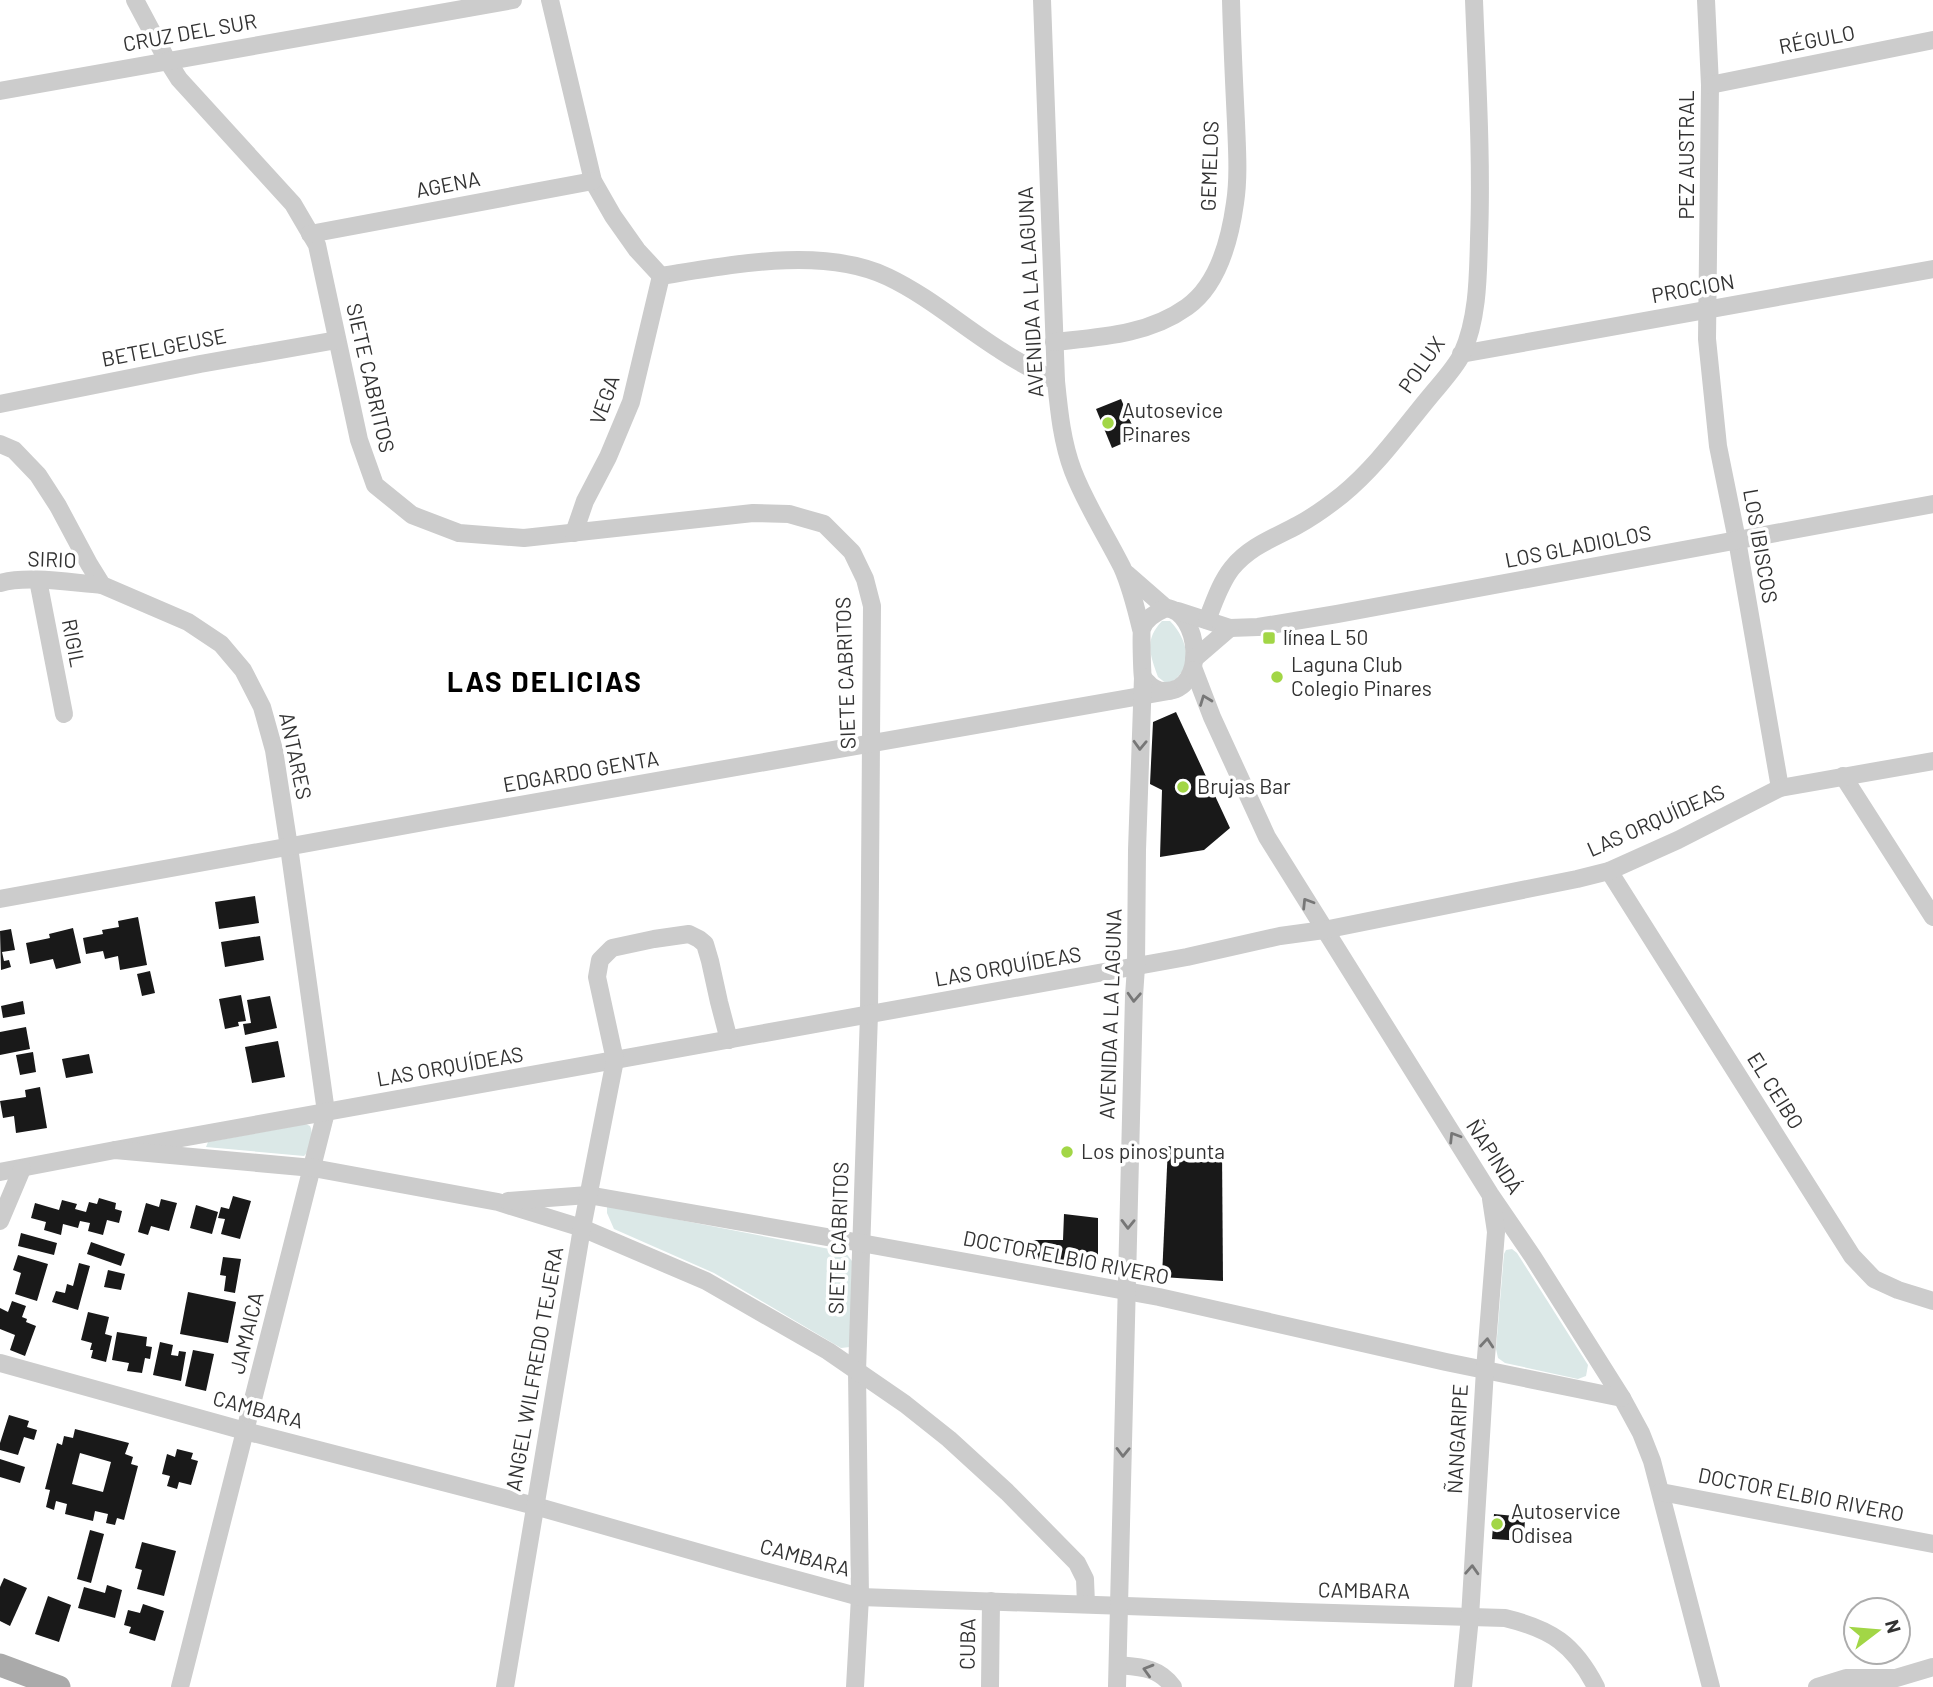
<svg xmlns="http://www.w3.org/2000/svg" width="1933" height="1687" viewBox="0 0 1933 1687" font-family="Barlow,sans-serif">
	<style>
		.green { fill: #dbe8e7 }
		.building { fill: #191919; fill-rule: evenodd }
		.lines { fill: none; stroke-linecap: round; stroke-linejoin: round }
		.minor { stroke: #ccc; stroke-width: 18 }
		.major { stroke: #aaa; stroke-width: 23 }
		.oneway { stroke: #777 }
		.poi-dot { fill: #a2d646; stroke: #fff; stroke-width: 2.5 }
		.labels { text-anchor: middle; stroke-width: 7; stroke-linejoin: round; paint-order: stroke }
		.street-label { font-size: 21px; fill: #323232; stroke: #fff }
		.poi-label { font-size: 21px; fill: #323232; stroke: #fff; text-anchor: start }
		.district-label { font-size: 28px; font-weight: bold; letter-spacing: 2px; fill: #000; stroke: #fff }
	</style>
	<rect width="100%" height="100%" fill="#fff"/>
	<!-- green -->
	<g class="green">
		<path d="M 1162,621 L 1170,621 C 1189,640 1195,672 1167,684 L 1158,677 C 1150,654 1144,640 1162,621 Z"/>
		<path d="M 306,1124 L 310,1126 C 314,1134 311,1150 304,1156 L 206,1147 L 208,1142 Z"/>
		<polygon points="607,1206 845,1252 852,1261 850,1347 841,1348 714,1273 614,1229 607,1213"/>
		<polygon points="1512,1249 1517,1253 1588,1365 1586,1376 1578,1379 1505,1363 1498,1358 1496,1349 1504,1254 1506,1250"/>
	</g>
	<!-- building -->
	<g class="building">
		<polygon points="1121,399 1137,437 1112,448 1096,409"/>
		<polygon points="1176,712 1230,828 1204,850 1160,857 1162,790 1150,784 1153,722"/>
		<polygon points="255,896 259,923 219,929 215,902"/>
		<polygon points="138,917 147,965 120,970 118,956 105,959 103,951 86,954 83,938 103,934 102,930 119,927 118,921"/>
		<polygon points="73,928 81,963 56,969 53,959 30,964 26,943 50,938 49,934"/>
		<polygon points="11,929 15,950 2,952 4,961 9,960 11,967 1,970 0,931"/>
		<polygon points="260,936 264,960 225,967 221,942"/>
		<polygon points="150,971 155,993 142,996 137,974"/>
		<polygon points="241,995 246,1021 238,1022 239,1026 225,1029 219,999"/>
		<polygon points="270,996 277,1028 245,1035 243,1024 251,1023 247,1000"/>
		<polygon points="23,1001 25,1014 3,1018 1,1006"/>
		<polygon points="26,1027 30,1049 0,1055 0,1032"/>
		<polygon points="278,1041 285,1077 252,1083 245,1047"/>
		<polygon points="33,1052 36,1072 20,1075 16,1055"/>
		<polygon points="89,1054 93,1073 66,1078 62,1059"/>
		<polygon points="40,1087 47,1128 16,1133 14,1116 3,1118 0,1101 26,1097 25,1090"/>
		<polygon points="1168,1146 1222,1151 1223,1281 1162,1277"/>
		<polygon points="233,1196 251,1201 240,1239 221,1234 225,1219 218,1218 221,1207 229,1209"/>
		<polygon points="99,1198 116,1203 115,1209 122,1211 119,1223 107,1220 103,1235 88,1231 90,1223 80,1221 78,1228 63,1224 61,1235 44,1230 46,1222 31,1218 35,1203 59,1210 62,1200 77,1204 75,1209 86,1212 89,1202 97,1204"/>
		<polygon points="161,1199 177,1203 169,1231 151,1226 148,1235 138,1232 146,1203 159,1207"/>
		<polygon points="196,1205 218,1212 212,1234 190,1228"/>
		<polygon points="1064,1214 1098,1218 1098,1268 1028,1258 1030,1240 1063,1240"/>
		<polygon points="21,1233 57,1243 54,1255 18,1246"/>
		<polygon points="91,1242 125,1254 121,1266 87,1254"/>
		<polygon points="18,1255 48,1264 37,1301 15,1294 21,1273 13,1270"/>
		<polygon points="223,1257 241,1259 235,1293 224,1291 226,1276 220,1275"/>
		<polygon points="79,1263 90,1266 78,1310 52,1302 56,1291 65,1293 67,1284 73,1286"/>
		<polygon points="108,1270 125,1274 121,1290 104,1287"/>
		<polygon points="188,1292 236,1302 228,1343 180,1334"/>
		<polygon points="12,1301 26,1306 22,1317 27,1319 26,1322 36,1326 25,1356 10,1350 15,1335 0,1329 0,1308 8,1312"/>
		<polygon points="88,1312 109,1317 105,1334 112,1336 106,1362 91,1358 93,1350 90,1350 92,1343 81,1340"/>
		<polygon points="117,1332 147,1337 146,1346 152,1347 150,1359 145,1358 142,1373 127,1371 129,1363 112,1360"/>
		<polygon points="160,1342 173,1345 171,1355 178,1356 179,1351 186,1352 181,1381 153,1375"/>
		<polygon points="193,1350 214,1354 206,1391 185,1386"/>
		<polygon points="9,1415 29,1421 27,1427 37,1430 34,1440 24,1437 18,1455 0,1450 0,1443"/>
		<path d="M 75,1429 L 129,1443 L 125,1454 L 133,1457 L 131,1464 L 138,1466 L 124,1520 L 117,1518 L 115,1525 L 106,1523 L 108,1514 L 95,1511 L 93,1521 L 65,1514 L 67,1504 L 56,1501 L 54,1510 L 46,1507 L 50,1490 L 45,1489 L 57,1443 L 62,1445 L 64,1436 L 73,1438 ZM 80,1453 L 111,1462 L 103,1492 L 72,1484 Z"/>
		<polygon points="177,1449 193,1453 191,1459 198,1461 191,1485 179,1482 177,1489 167,1486 170,1476 162,1474 167,1454 175,1457"/>
		<polygon points="0,1459 25,1467 20,1483 0,1477"/>
		<polygon points="1494,1514 1525,1517 1524,1541 1492,1539"/>
		<polygon points="90,1530 104,1534 91,1583 77,1579"/>
		<polygon points="142,1542 176,1551 164,1596 137,1589 142,1570 135,1568"/>
		<polygon points="4,1578 27,1588 10,1626 0,1621 0,1587"/>
		<polygon points="107,1585 122,1590 115,1618 78,1608 84,1587 105,1593"/>
		<polygon points="48,1596 71,1605 59,1642 35,1634"/>
		<polygon points="143,1604 164,1611 155,1641 129,1633 131,1627 124,1625 128,1610 140,1613"/>
	</g>
	<g class="lines">
		<!-- minor -->
		<g class="minor">
			<polyline points="135,0 167,60 179,79 293,204 317,245 359,440 375,485 412,515 459,533 524,538 753,513 789,514 824,524 852,552 865,579 872,606 869,1014 857,1372 860,1597 855,1687"/>
			<path d="M 550,0 L 593,181 L 613,216 L 637,250 L 661,276 C 730,265 823,246 888,277 C 928,296 962,326 1000,350 C 1018,362 1037,372 1056,381"/>
			<path d="M 1042,0 L 1056,381 C 1059,411 1062,442 1073,471 C 1086,505 1106,535 1122,567 C 1131,587 1136,608 1141,629"/>
			<polyline points="1706,0 1710,85 1707,339 1718,446 1737,540 1780,788"/>
			<polyline points="1710,85 1933,40"/>
			<polyline points="0,91 513,0"/>
			<polyline points="310,234 593,181"/>
			<path d="M 1054,342 C 1100,337 1148,335 1187,307 C 1218,285 1230,239 1235,203 C 1239,177 1237,149 1236,123 C 1234,82 1232,41 1231,0"/>
			<polyline points="1461,354 1933,269"/>
			<polyline points="0,404 200,364 337,340"/>
			<polyline points="0,444 14,450 38,475 58,506 89,564 102,585 188,622 221,644 243,670 262,707 274,750 289,847 326,1112 180,1687"/>
			<polyline points="574,533 585,501 608,457 631,402 661,276"/>
			<polyline points="1127,574 1166,608"/>
			<polyline points="38,580 64,714"/>
			<path d="M 0,583 C 27,575 73,583 102,585"/>
			<path d="M 1166,608 C 1200,611 1208,691 1165,691 C 1157,691 1152,688 1147,682 C 1145,680 1144,679 1143,678 C 1142,674 1141,632 1142,629 C 1145,619 1157,612 1166,608 Z"/>
			<polyline points="1178,611 1230,628 1258,627 1337,614 1933,504"/>
			<path d="M 1207,620 C 1214,603 1220,583 1232,568 C 1250,546 1274,538 1298,525 C 1313,517 1328,506 1342,495 C 1375,468 1400,433 1427,400 C 1438,386 1454,370 1462,354 C 1478,319 1478,276 1479,239 C 1482,159 1477,80 1474,0"/>
			<polyline points="1194,659 1230,628"/>
			<polyline points="1194,670 1212,717 1267,837 1490,1194 1533,1257 1622,1398 1641,1433 1652,1461 1711,1687"/>
			<polyline points="1843,776 1933,917"/>
			<polyline points="1609,871 1852,1256 1874,1279 1898,1290 1933,1301"/>
			<polyline points="0,899 446,818 1169,691"/>
			<polyline points="115,1150 1187,957 1280,936 1324,930 1577,879 1609,871 1678,840 1780,788 1933,761"/>
			<polyline points="0,1172 115,1150 313,1168 498,1202 582,1228 706,1281 828,1351 905,1404 949,1439 1007,1492 1077,1563 1085,1579 1086,1604"/>
			<polyline points="508,1201 588,1195 861,1243 1159,1297 1446,1362 1622,1398"/>
			<polyline points="0,1221 22,1169"/>
			<path d="M 0,1363 L 245,1431 L 535,1506 L 739,1564 L 860,1597 L 1299,1612 L 1505,1618 C 1551,1629 1574,1644 1596,1687"/>
			<polyline points="1661,1492 1933,1544"/>
			<path d="M 1118,1665 C 1140,1667 1159,1667 1173,1687"/>
			<polyline points="505,1687 582,1228 615,1060 597,977 600,960 612,948 654,939 689,934 699,939 705,944 710,961 719,1002 729,1040"/>
			<polyline points="990,1687 991,1601"/>
			<polyline points="1117,1687 1134,996 1136,967 1137,850 1143,677"/>
			<polyline points="1463,1687 1470,1617 1485,1370 1496,1232 1491,1199"/>
			<polyline points="1817,1687 1846,1678 1896,1678 1933,1667"/>
		</g>
		<!-- major -->
		<polyline class="major" points="0,1665 59,1687"/>
	</g>
	<!-- one-way arrows -->
	<defs><path id="oneway-chevron" d="M-2-3.5L2.5 0L-2 3.5" fill="none" stroke-width="1.6" stroke-linecap="round" stroke-linejoin="round" transform="scale(1.75)"/></defs>
	<g class="oneway">
		<use href="#oneway-chevron" transform="translate(1205 700) rotate(-111)"/>
		<use href="#oneway-chevron" transform="translate(1140 745) rotate(92)"/>
		<use href="#oneway-chevron" transform="translate(1307 903) rotate(-122)"/>
		<use href="#oneway-chevron" transform="translate(1134 997) rotate(93)"/>
		<use href="#oneway-chevron" transform="translate(1454 1137) rotate(-122)"/>
		<use href="#oneway-chevron" transform="translate(1128 1224) rotate(91)"/>
		<use href="#oneway-chevron" transform="translate(1487 1343) rotate(-85)"/>
		<use href="#oneway-chevron" transform="translate(1123 1452) rotate(91)"/>
		<use href="#oneway-chevron" transform="translate(1472 1570) rotate(-87)"/>
		<use href="#oneway-chevron" transform="translate(1148 1670) rotate(-164)"/>
	</g>
	<!-- markers -->
	<g class="poi-dot">
		<circle cx="1108" cy="423" r="7"/>
		<rect x="1262" y="631" width="14" height="14" rx="3.5"/>
		<circle cx="1277" cy="677" r="7"/>
		<circle cx="1183" cy="787" r="7"/>
		<circle cx="1067" cy="1152" r="7"/>
		<circle cx="1497" cy="1524" r="7"/>
	</g>
	<g class="labels">
		<!-- street labels -->
		<g class="street-label">
			<text transform="translate(190 33) rotate(-10)" y="7">CRUZ DEL SUR</text>
			<text transform="translate(1817 40) rotate(-11)" y="7">RÉGULO</text>
			<text transform="translate(1687 155) rotate(-90)" y="7">PEZ AUSTRAL</text>
			<text transform="translate(1210 166) rotate(-88)" y="7">GEMELOS</text>
			<text transform="translate(448 185) rotate(-11)" y="7">AGENA</text>
			<text transform="translate(1693 289) rotate(-10)" y="7">PROCION</text>
			<text transform="translate(1031 292) rotate(-93)" y="7">AVENIDA A LA LAGUNA</text>
			<text transform="translate(164 348) rotate(-11)" y="7">BETELGEUSE</text>
			<text transform="translate(1422 365) rotate(-55)" y="7">POLUX</text>
			<text transform="translate(370 378) rotate(77)" y="7">SIETE CABRITOS</text>
			<text transform="translate(605 400) rotate(-71)" y="7">VEGA</text>
			<text transform="translate(1760 546) rotate(80)" y="7">LOS IBISCOS</text>
			<text transform="translate(1578 547) rotate(-11)" y="7">LOS GLADIOLOS</text>
			<text transform="translate(52 560) rotate(2)" y="7">SIRIO</text>
			<text transform="translate(73 643) rotate(79)" y="7">RIGIL</text>
			<text transform="translate(846 673) rotate(-92)" y="7">SIETE CABRITOS</text>
			<text transform="translate(295 756) rotate(78)" y="7">ANTARES</text>
			<text transform="translate(581 772) rotate(-10)" y="7">EDGARDO GENTA</text>
			<text transform="translate(1656 821) rotate(-24)" y="7">LAS ORQUÍDEAS</text>
			<text transform="translate(1008 967) rotate(-10)" y="7">LAS ORQUÍDEAS</text>
			<text transform="translate(1111 1014) rotate(-88)" y="7">AVENIDA A LA LAGUNA</text>
			<text transform="translate(450 1067) rotate(-10)" y="7">LAS ORQUÍDEAS</text>
			<text transform="translate(1775 1091) rotate(58)" y="7">EL CEIBO</text>
			<text transform="translate(1494 1157) rotate(57)" y="7">ÑAPINDÁ</text>
			<text transform="translate(839 1238) rotate(-88)" y="7">SIETE CABRITOS</text>
			<text transform="translate(1066 1258) rotate(11)" y="7">DOCTOR ELBIO RIVERO</text>
			<text transform="translate(247 1333) rotate(-76)" y="7">JAMAICA</text>
			<text transform="translate(535 1369) rotate(-80)" y="7">ANGEL WILFREDO TEJERA</text>
			<text transform="translate(258 1410) rotate(15)" y="7">CAMBARA</text>
			<text transform="translate(1458 1439) rotate(-87)" y="7">ÑANGARIPE</text>
			<text transform="translate(1801 1495) rotate(11)" y="7">DOCTOR ELBIO RIVERO</text>
			<text transform="translate(805 1558) rotate(15)" y="7">CAMBARA</text>
			<text transform="translate(1364 1591) rotate(1)" y="7">CAMBARA</text>
			<text transform="translate(968 1644) rotate(-89)" y="7">CUBA</text>
		</g>
		<!-- poi labels -->
		<g class="poi-label">
			<text x="1122" y="418">Autosevice<tspan x="1122" dy="24">Pinares</tspan></text>
			<text x="1283" y="645">línea L 50</text>
			<text x="1291" y="672">Laguna Club<tspan x="1291" dy="24">Colegio Pinares</tspan></text>
			<text x="1197" y="794">Brujas Bar</text>
			<text x="1081" y="1159">Los pinos punta</text>
			<text x="1511" y="1519">Autoservice<tspan x="1511" dy="24">Odisea</tspan></text>
		</g>
		<!-- district labels -->
		<g class="district-label">
			<text x="545" y="692">LAS DELICIAS</text>
		</g>
	</g>
	<!-- north arrow -->
	<g transform="translate(1877 1631) rotate(74)"><circle r="33" fill="#ffffff" stroke="#adadad" stroke-width="2"/>
	<path d="M0-5L12 26L0 18L-12 26Z" fill="#a2d646"/>
	<text y="-10" font-size="19" font-weight="bold" text-anchor="middle" fill="#323232">N</text>
	</g>
</svg>
